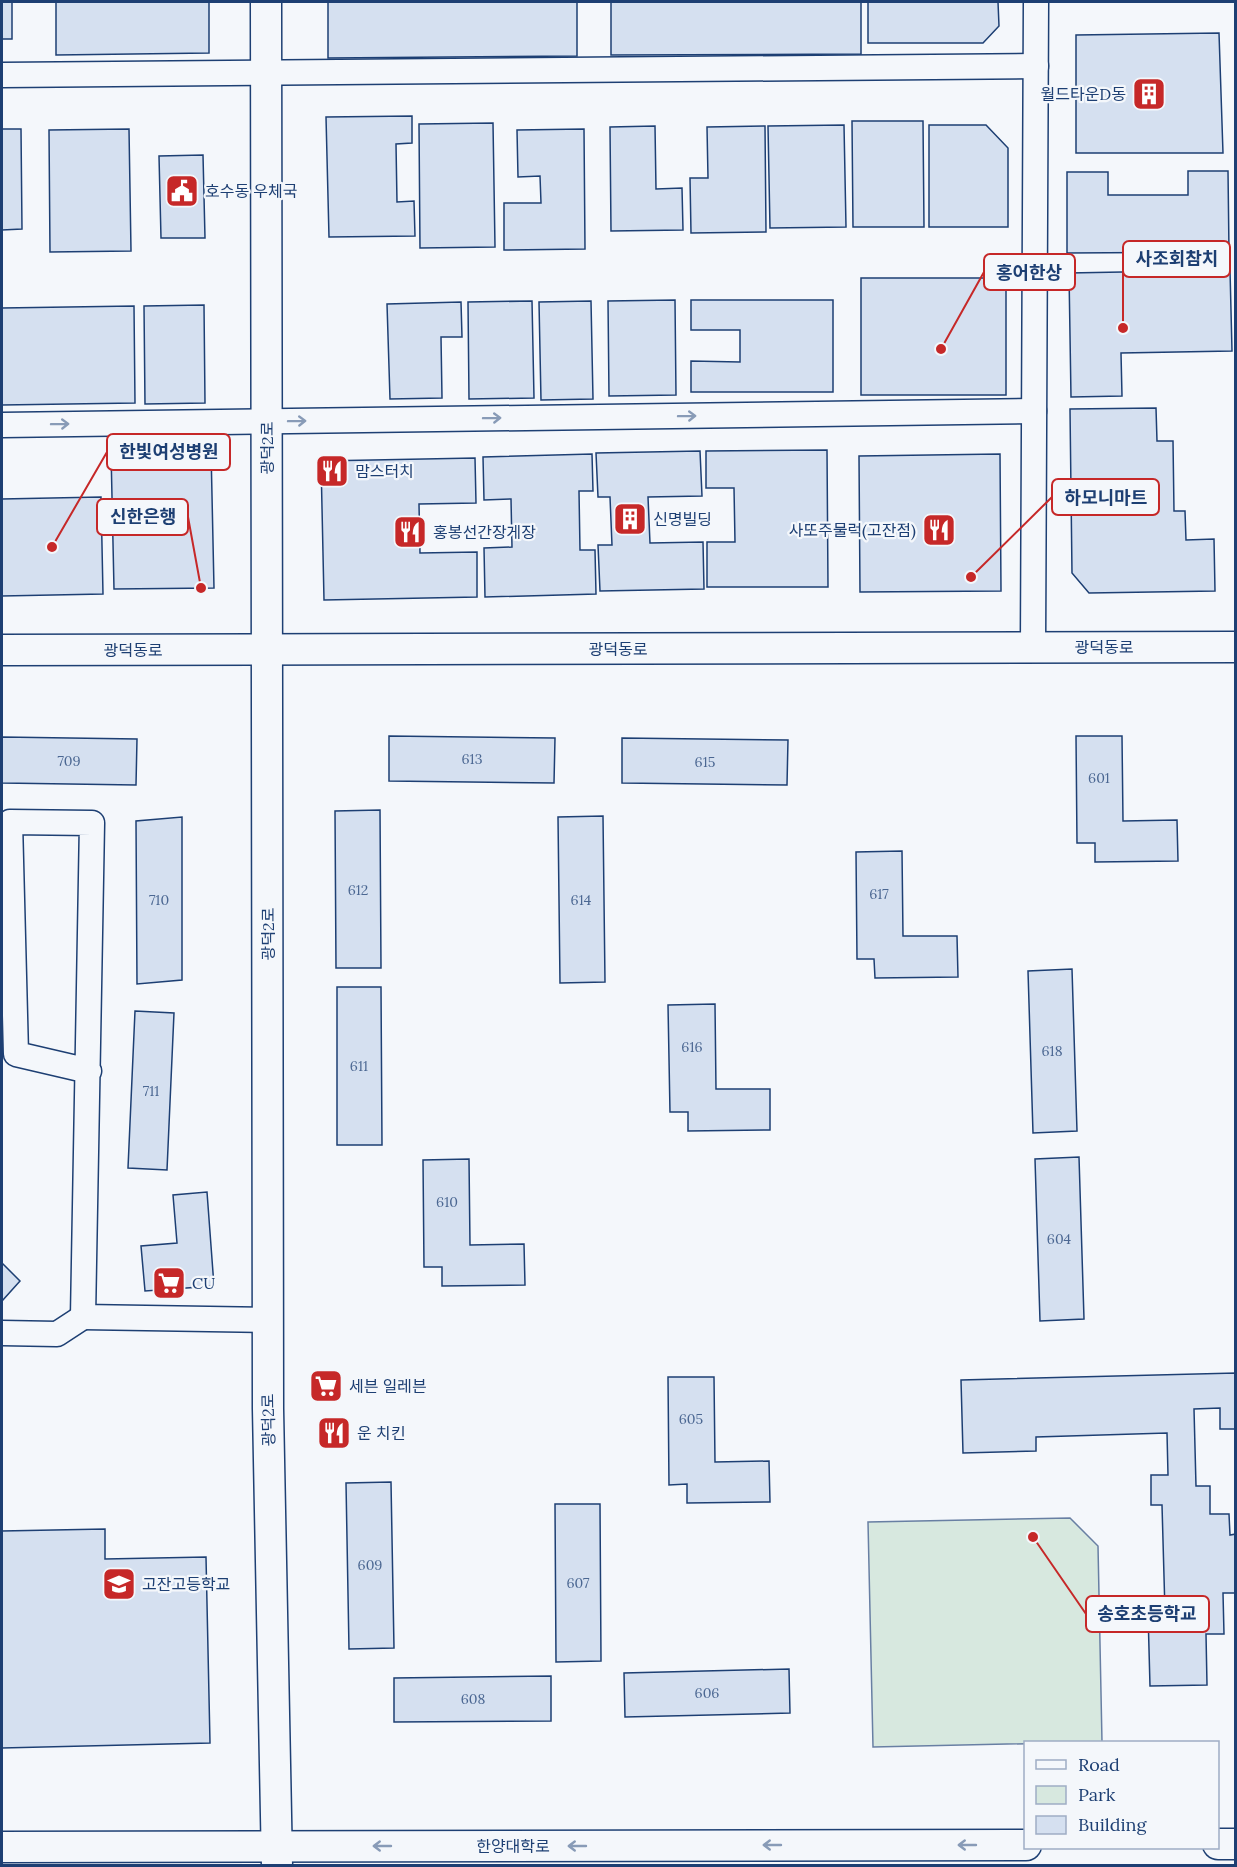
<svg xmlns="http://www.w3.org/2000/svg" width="1237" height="1867" viewBox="0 0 1237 1867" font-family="Lora,'Noto Sans KR',serif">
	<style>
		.green { fill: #d7e8df; stroke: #687fa3; stroke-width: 1.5 }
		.building { fill: #d5e0f0; stroke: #1d3f73; stroke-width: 1.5 }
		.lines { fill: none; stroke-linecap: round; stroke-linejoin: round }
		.minor-casing { stroke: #1d3f73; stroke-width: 27 }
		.tertiary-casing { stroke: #1d3f73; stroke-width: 33 }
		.minor { stroke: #f4f7fb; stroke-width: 24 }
		.tertiary { stroke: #f4f7fb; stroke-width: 30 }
		.oneway { stroke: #889bb7 }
		.labels { text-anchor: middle; stroke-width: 4.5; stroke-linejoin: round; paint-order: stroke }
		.number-label { font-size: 14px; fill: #4b6792 }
		.poi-label { font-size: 16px; fill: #1d3f73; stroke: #f4f7fb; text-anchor: start }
		.street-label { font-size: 16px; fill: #1d3f73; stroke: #f4f7fb }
		.leader { fill: none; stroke: #c62828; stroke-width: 2 }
		.callout-dot { fill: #c62828; stroke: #f4f7fb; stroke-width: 2 }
		.callout { fill: #f4f7fb; stroke: #c62828; stroke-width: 2 }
		.callout-label { font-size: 18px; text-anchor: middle; font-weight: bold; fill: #1d3f73 }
	</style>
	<rect width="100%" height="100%" fill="#f4f7fb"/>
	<!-- green -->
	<polygon class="green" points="1070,1518 1098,1546 1102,1742 873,1747 868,1522"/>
	<!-- building -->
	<g class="building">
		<rect x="2" y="2" width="10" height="37"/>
		<polygon points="56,2 209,2 209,53 56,55"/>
		<polygon points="328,2 577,2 577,56 328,58"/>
		<polygon points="611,2 861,2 861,54 611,55"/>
		<polygon points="868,2 998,2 999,26 983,43 868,43"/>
		<polygon points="1219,33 1223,153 1076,153 1076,35"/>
		<polygon points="412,116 412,143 396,144 397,202 414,201 415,236 329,237 326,117"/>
		<polygon points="852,121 923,121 924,227 853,227"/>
		<polygon points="493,123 495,247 420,248 419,124"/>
		<polygon points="844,125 846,227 770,228 768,126"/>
		<polygon points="929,125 986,125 1008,148 1008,227 929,227"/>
		<polygon points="655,126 656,189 682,188 683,230 611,231 610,127"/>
		<polygon points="765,126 766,232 691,233 690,178 708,178 707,127"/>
		<polygon points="2,129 21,129 22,229 2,230"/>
		<polygon points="129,129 131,251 50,252 49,130"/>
		<polygon points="584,129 585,249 504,250 504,203 541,203 540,176 518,177 517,130"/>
		<polygon points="203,155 205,238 161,238 159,156"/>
		<polygon points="1188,171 1228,171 1229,252 1067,253 1067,172 1108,172 1108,195 1188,195"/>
		<polygon points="1230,270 1232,351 1121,353 1122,396 1071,397 1069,273"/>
		<rect x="861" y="278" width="145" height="117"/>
		<polygon points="675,300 676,395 609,396 608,301"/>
		<polygon points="691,300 833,300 833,392 691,392 691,361 740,362 740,330 691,330"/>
		<polygon points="532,301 534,398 469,399 468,302"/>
		<polygon points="591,301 593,399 541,400 539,302"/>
		<polygon points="461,302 462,337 441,337 442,398 390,399 387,304"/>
		<polygon points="204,305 205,403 145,404 144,306"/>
		<polygon points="134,306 135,403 2,405 2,308"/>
		<polygon points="1156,408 1157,441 1173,441 1174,511 1185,511 1186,540 1214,539 1215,591 1089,593 1072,573 1070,409"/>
		<polygon points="211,449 214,588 114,589 111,451"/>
		<polygon points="827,450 828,587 707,587 707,542 735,542 734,488 706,488 706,451"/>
		<polygon points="700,451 702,496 648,497 650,543 703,542 704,589 600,591 598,545 612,545 610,497 598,497 596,453"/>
		<polygon points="592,454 593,491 579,491 580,550 595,550 596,594 485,597 484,548 512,547 511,499 484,500 483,457"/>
		<polygon points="1000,454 1001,591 860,592 859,456"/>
		<polygon points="475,458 476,503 419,504 420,553 477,552 477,597 324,600 321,461"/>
		<polygon points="101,497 103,594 2,596 2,499"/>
		<polygon points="389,736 555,738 554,783 389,781"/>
		<polygon points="1076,736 1122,736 1123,821 1177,820 1178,861 1095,862 1095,843 1077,843"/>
		<polygon points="2,737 137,739 136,785 2,783"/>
		<polygon points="622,738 788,740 787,785 622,783"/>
		<polygon points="380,810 381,968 336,968 335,811"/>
		<polygon points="603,816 605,982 560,983 558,817"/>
		<polygon points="182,817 182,980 137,984 136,821"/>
		<polygon points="902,851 903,936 957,936 958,977 875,978 874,959 857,959 856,852"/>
		<polygon points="1072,969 1077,1131 1033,1133 1028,971"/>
		<polygon points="337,987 381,987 382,1145 337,1145"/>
		<polygon points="715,1004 716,1089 770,1089 770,1130 688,1131 688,1112 670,1112 668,1005"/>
		<polygon points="135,1011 174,1013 167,1170 128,1168"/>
		<polygon points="1079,1157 1084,1319 1040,1321 1035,1159"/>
		<polygon points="469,1159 470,1245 524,1244 525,1285 442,1286 442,1267 424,1267 423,1160"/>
		<polygon points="207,1192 214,1286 145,1291 141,1246 177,1243 173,1195"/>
		<polygon points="2,1263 20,1281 2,1301"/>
		<polygon points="1236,1373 1236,1429 1220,1429 1220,1408 1194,1409 1196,1486 1210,1486 1210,1514 1229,1514 1230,1535 1236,1534 1236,1593 1223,1593 1224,1634 1206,1634 1207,1685 1150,1686 1148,1612 1165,1612 1162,1505 1151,1505 1151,1475 1168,1475 1167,1433 1036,1437 1036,1451 963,1453 961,1380"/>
		<polygon points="668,1377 714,1377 715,1462 769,1461 770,1502 687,1503 687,1484 669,1485"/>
		<polygon points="391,1482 394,1648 349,1649 346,1483"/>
		<polygon points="555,1504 600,1504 601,1661 556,1662"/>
		<polygon points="105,1529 105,1559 206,1557 210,1743 2,1748 2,1531"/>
		<polygon points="789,1669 790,1713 625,1717 624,1673"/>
		<polygon points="551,1676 551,1721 394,1722 394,1678"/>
	</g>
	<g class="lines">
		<!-- minor casing -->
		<g class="minor-casing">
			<g id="minor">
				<polyline points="2,75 1036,66"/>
				<polyline points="2,425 1034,411"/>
				<polyline points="1033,647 1036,2"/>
				<polyline points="89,1071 16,1054 10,822 92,823 83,1317 268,1320"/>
				<polyline points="2,1333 57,1334 83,1317"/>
			</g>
		</g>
		<!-- tertiary casing -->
		<g class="tertiary-casing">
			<g id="tertiary">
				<polyline points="266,2 268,1409 277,1866"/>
				<polyline points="2,650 1236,647"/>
				<polyline points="1218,1844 1236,1844"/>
				<polyline points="2,1847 1026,1845"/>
			</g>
		</g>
		<!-- minor -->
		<use href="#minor" class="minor"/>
		<!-- tertiary -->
		<use href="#tertiary" class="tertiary"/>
	</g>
	<!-- one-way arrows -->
	<defs><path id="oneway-shaft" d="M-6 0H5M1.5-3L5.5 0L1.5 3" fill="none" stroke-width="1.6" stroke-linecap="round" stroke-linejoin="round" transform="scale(1.5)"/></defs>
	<g class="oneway">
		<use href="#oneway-shaft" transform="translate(687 416) rotate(-1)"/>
		<use href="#oneway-shaft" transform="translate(492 418) rotate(-1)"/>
		<use href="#oneway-shaft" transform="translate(297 421) rotate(-1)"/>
		<use href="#oneway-shaft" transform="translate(60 424) rotate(-1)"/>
		<use href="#oneway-shaft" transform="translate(772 1845) rotate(180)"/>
		<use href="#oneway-shaft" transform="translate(967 1845) rotate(180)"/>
		<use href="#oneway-shaft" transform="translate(382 1846) rotate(180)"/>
		<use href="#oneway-shaft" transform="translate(577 1846) rotate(180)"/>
	</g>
	<!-- icons -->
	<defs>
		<g id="building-square" transform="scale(1.725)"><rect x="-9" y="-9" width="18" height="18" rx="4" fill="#c62828" stroke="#f4f7fb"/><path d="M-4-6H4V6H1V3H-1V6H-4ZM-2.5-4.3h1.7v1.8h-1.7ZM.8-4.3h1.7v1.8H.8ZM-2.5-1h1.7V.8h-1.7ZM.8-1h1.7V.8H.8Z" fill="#fff"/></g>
		<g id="civic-square" transform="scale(1.725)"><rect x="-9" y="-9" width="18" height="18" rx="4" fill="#c62828" stroke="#f4f7fb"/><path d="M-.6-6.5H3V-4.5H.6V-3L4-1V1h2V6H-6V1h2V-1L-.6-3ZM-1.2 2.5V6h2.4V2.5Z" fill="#fff"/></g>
		<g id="restaurant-square" transform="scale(1.725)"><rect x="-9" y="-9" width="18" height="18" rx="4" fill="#c62828" stroke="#f4f7fb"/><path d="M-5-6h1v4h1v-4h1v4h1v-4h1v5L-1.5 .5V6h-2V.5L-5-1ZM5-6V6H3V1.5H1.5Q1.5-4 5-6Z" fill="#fff"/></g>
		<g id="supermarket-square" transform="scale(1.725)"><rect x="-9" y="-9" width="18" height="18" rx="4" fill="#c62828" stroke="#f4f7fb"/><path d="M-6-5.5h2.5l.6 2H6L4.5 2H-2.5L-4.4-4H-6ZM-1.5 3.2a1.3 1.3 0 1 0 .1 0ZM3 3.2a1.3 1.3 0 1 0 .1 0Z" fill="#fff"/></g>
		<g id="school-square" transform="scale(1.725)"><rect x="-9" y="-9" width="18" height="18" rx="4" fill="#c62828" stroke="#f4f7fb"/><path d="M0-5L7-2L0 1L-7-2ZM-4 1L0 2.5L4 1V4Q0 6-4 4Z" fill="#fff"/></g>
	</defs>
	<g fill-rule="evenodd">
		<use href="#building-square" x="1149" y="94"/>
		<use href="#civic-square" x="182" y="191"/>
		<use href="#restaurant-square" x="332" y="471"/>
		<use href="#building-square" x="630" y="519"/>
		<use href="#restaurant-square" x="939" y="530"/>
		<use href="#restaurant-square" x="410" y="532"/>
		<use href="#supermarket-square" x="169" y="1283"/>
		<use href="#supermarket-square" x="326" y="1386"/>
		<use href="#restaurant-square" x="334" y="1433"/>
		<use href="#school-square" x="119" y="1584"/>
	</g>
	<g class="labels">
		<!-- number labels -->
		<g class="number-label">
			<text x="472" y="764">613</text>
			<text x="69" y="766">709</text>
			<text x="705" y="767">615</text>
			<text x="1099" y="783">601</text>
			<text x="358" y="895">612</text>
			<text x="879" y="899">617</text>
			<text x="159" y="905">710</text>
			<text x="581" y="905">614</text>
			<text x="692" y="1052">616</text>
			<text x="1052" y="1056">618</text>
			<text x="359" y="1071">611</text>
			<text x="151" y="1096">711</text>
			<text x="447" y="1207">610</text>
			<text x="1059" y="1244">604</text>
			<text x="691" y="1424">605</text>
			<text x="370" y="1570">609</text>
			<text x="578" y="1588">607</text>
			<text x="707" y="1698">606</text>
			<text x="473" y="1704">608</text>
		</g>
		<!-- poi labels -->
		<g class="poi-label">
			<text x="1126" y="100" text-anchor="end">월드타운D동</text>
			<text x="205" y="197">호수동 우체국</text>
			<text x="355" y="477">맘스터치</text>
			<text x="653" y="525">신명빌딩</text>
			<text x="916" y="536" text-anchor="end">사또주물럭(고잔점)</text>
			<text x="433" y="538">홍봉선간장게장</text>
			<text x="192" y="1289">CU</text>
			<text x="349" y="1392">세븐 일레븐</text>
			<text x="357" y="1439">운 치킨</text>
			<text x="142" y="1590">고잔고등학교</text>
		</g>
		<!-- street labels -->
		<g class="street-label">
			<text transform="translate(267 448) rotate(-90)" y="6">광덕2로</text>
			<text x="1104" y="653">광덕동로</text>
			<text x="618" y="655">광덕동로</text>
			<text x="133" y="656">광덕동로</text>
			<text transform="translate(268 934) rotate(-90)" y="6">광덕2로</text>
			<text transform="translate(268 1420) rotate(-91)" y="6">광덕2로</text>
			<text x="513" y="1852">한양대학로</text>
		</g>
	</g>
	<!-- callouts -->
	<path class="leader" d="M1123 328L1123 259M941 349L984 272M52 547L107 452M971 577L1052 497M201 588L188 517M1033 1537L1086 1614"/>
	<g class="callout-dot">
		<circle cx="1123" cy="328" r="6"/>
		<circle cx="941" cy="349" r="6"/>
		<circle cx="52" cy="547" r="6"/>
		<circle cx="971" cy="577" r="6"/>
		<circle cx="201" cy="588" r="6"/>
		<circle cx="1033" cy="1537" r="6"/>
	</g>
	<g class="callout">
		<rect x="1123" y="241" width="107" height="36" rx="6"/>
		<rect x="984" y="254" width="91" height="36" rx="6"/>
		<rect x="107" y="434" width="123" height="36" rx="6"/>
		<rect x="1052" y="479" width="107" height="36" rx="6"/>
		<rect x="97" y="499" width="91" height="36" rx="6"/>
		<rect x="1086" y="1596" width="123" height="36" rx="6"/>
	</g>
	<g class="callout-label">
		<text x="1177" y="265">사조회참치</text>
		<text x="1029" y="279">홍어한상</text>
		<text x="169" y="458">한빛여성병원</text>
		<text x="1106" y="504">하모니마트</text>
		<text x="143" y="523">신한은행</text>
		<text x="1147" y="1620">송호초등학교</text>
	</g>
	<!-- border -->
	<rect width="1237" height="1867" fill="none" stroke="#1d3f73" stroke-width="6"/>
	<!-- legend -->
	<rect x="1024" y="1741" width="195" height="108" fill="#f4f7fb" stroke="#9eadc5" stroke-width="1.5"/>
	<rect x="1036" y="1760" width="30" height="9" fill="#f4f7fb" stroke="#9eadc5" stroke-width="1.5"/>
	<text x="1078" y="1771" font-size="18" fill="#1d3f73">Road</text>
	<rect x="1036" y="1786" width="30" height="18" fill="#d7e8df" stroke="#9eadc5" stroke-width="1.5"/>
	<text x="1078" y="1801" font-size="18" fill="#1d3f73">Park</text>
	<rect x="1036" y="1816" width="30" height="18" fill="#d5e0f0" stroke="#9eadc5" stroke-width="1.5"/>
	<text x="1078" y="1831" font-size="18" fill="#1d3f73">Building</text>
</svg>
